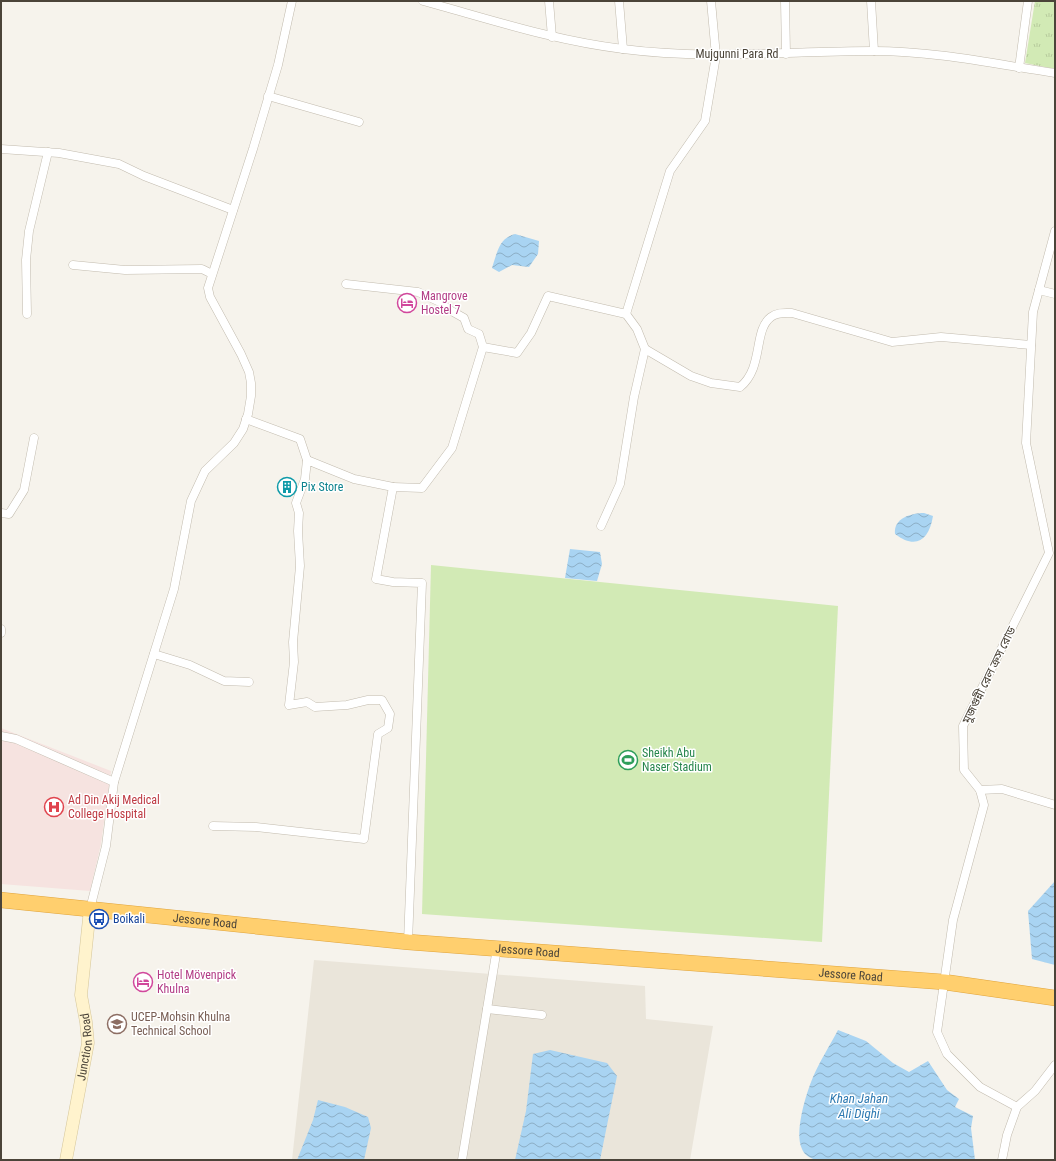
<svg xmlns="http://www.w3.org/2000/svg" width="1056" height="1161" viewBox="0 0 1056 1161" font-family="'Roboto Condensed','Noto Sans Bengali',sans-serif">
	<style>
		.residential { fill: #eae5da }
		.medical { fill: #f6e3e0 }
		.grass { fill: url(#grass-tufts) }
		.garden { fill: #d2eab5 }
		.water { fill: url(#water-waves) }
		.lines { fill: none; stroke-linecap: round; stroke-linejoin: round }
		.street-casing { stroke: #c2bbae; stroke-width: 9 }
		.secondary-casing { stroke: #d6c79b; stroke-width: 13 }
		.highway-casing { stroke: #e0a43c; stroke-width: 16 }
		.street { stroke: #fff; stroke-width: 8 }
		.secondary { stroke: #fff3cd; stroke-width: 12 }
		.highway { stroke: #ffcf6e; stroke-width: 15 }
		.labels { text-anchor: middle; stroke-width: 3; stroke-linejoin: round; paint-order: stroke }
		.street-label { font-size: 12px; fill: #4b4439; stroke: #fff }
		.hotel-label { font-size: 12px; fill: #b23c85; stroke: #fff; text-anchor: start }
		.culture-label { font-size: 12px; fill: #0d838f; stroke: #fff; text-anchor: start }
		.leisure-label { font-size: 12px; fill: #27864d; stroke: #fff; text-anchor: start }
		.health-label { font-size: 12px; fill: #be3a42; stroke: #fff; text-anchor: start }
		.transit-label { font-size: 12px; fill: #164399; stroke: #fff; text-anchor: start }
		.education-label { font-size: 12px; fill: #785e54; stroke: #fff; text-anchor: start }
		.water-label { font-size: 13px; font-style: italic; fill: #2e7ab2; stroke: #fff }
	</style>
	<defs>
		<pattern id="grass-tufts" width="24" height="20" patternUnits="userSpaceOnUse"><rect width="24" height="20" fill="#d2eab5"/><path d="M3 7l-1-3M5 7V3M7 7l1-3M15 17l-1-3M17 17v-4M19 17l1-3" fill="none" stroke="#b6ca9c"/></pattern>
		<pattern id="water-waves" width="16" height="10" patternUnits="userSpaceOnUse"><rect width="16" height="10" fill="#a9d4f2"/><path d="M0 5q4-4 8 0t8 0" fill="none" stroke="#8caec5"/></pattern>
	</defs>
	<rect width="100%" height="100%" fill="#f6f3ec"/>
	<!-- residential -->
	<polygon class="residential" points="314,960 645,986 646,1019 713,1026 690,1160 292,1160"/>
	<!-- medical -->
	<polygon class="medical" points="1,728 111,771 101,844 90,891 1,884"/>
	<!-- grass -->
	<polygon class="grass" points="1035,1 1055,1 1055,69 1025,63"/>
	<!-- garden -->
	<polygon class="garden" points="431,565 838,606 822,942 422,914"/>
	<!-- water -->
	<g class="water">
		<path d="M 515,234 L 539,241 L 538,254 L 529,267 L 512,265 L 499,272 L 492,268 C 497,253 499,238 515,234 Z"/>
		<path d="M 924,513 L 933,516 C 929,540 916,550 895,534 C 893,518 912,513 924,513 Z"/>
		<polygon points="570,549 600,552 602,564 597,581 565,578"/>
		<polygon points="1055,881 1055,965 1032,959 1028,911"/>
		<path d="M 838,1030 L 866,1041 L 893,1063 L 909,1072 L 928,1061 L 947,1090 L 959,1099 L 955,1107 L 973,1116 L 971,1128 L 975,1160 L 816,1160 C 810,1158 804,1155 802,1149 C 794,1132 806,1094 813,1077 C 820,1061 830,1045 838,1030 Z"/>
		<polygon points="550,1050 607,1063 617,1076 600,1160 515,1160 526,1111 533,1054"/>
		<polygon points="318,1100 345,1107 368,1117 371,1128 364,1160 297,1160 313,1120"/>
	</g>
	<g class="lines">
		<!-- street casing -->
		<g class="street-casing">
			<g id="street">
				<path d="M 423,1 C 489,19 555,41 623,49 C 707,60 790,51 873,51 C 935,51 995,64 1055,73"/>
				<polyline points="549,1 552,37"/>
				<polyline points="619,1 623,49"/>
				<polyline points="785,1 786,54"/>
				<polyline points="871,1 874,51"/>
				<polyline points="1019,68 1028,1"/>
				<polyline points="268,96 359,122"/>
				<polyline points="1,149 59,153 119,164 144,176 233,210"/>
				<polyline points="73,265 125,270 202,269 212,274"/>
				<polyline points="346,284 418,292 440,302 448,309 464,318 468,329 479,334 483,347"/>
				<polyline points="1039,290 1055,294"/>
				<polyline points="27,314 26,260 29,231 48,152"/>
				<path d="M 645,349 L 691,376 L 711,383 L 740,387 C 764,368 753,330 771,317 C 777,312 785,313 792,313 L 892,342 L 941,337 L 1031,345"/>
				<polyline points="246,419 300,439 307,460"/>
				<polyline points="1,513 9,514 24,490 34,438"/>
				<polyline points="601,526 620,484 634,397 645,349 637,329 626,314"/>
				<polyline points="1,629 1,633"/>
				<polyline points="154,654 190,665 224,681 249,682"/>
				<polyline points="1,736 16,739 114,782"/>
				<polyline points="980,790 1002,789 1055,805"/>
				<polyline points="213,826 256,827 364,839 378,734 388,728 390,714 382,700 368,700 347,705 315,707 307,702 289,705 294,662 293,642 300,566 298,531 299,513 296,503 305,479 307,460 354,479 393,487"/>
				<polyline points="90,909 106,846 114,782 174,589 191,501 205,471 234,443 243,429 248,414 251,396 251,383 249,372 241,354 210,297 208,288 253,149 278,65 292,1"/>
				<polyline points="408,942 422,583 393,582 376,579 393,487 422,488 452,448 483,347 517,353 531,333 548,296 626,314 670,171 705,121 716,56 711,1"/>
				<polyline points="497,948 487,1009 542,1015"/>
				<polyline points="1017,1107 980,1087 947,1054 937,1032 953,920 984,805 980,790 964,770 963,726 1049,553 1026,443 1033,312 1055,231"/>
				<polyline points="462,1160 487,1009"/>
				<polyline points="1002,1160 1007,1135 1017,1107 1035,1091 1055,1065"/>
			</g>
		</g>
		<!-- secondary casing -->
		<g class="secondary-casing">
			<g id="secondary">
				<path id="s1" d="M 66,1160 L 88,1043 L 86,1022 L 81,995 L 90,909"/>
			</g>
		</g>
		<!-- highway casing -->
		<g class="highway-casing">
			<g id="highway">
				<path id="s2" d="M 1,900 L 408,942 L 944,982 L 1055,998"/>
			</g>
		</g>
		<!-- street -->
		<use href="#street" class="street"/>
		<!-- secondary -->
		<use href="#secondary" class="secondary"/>
		<!-- highway -->
		<use href="#highway" class="highway"/>
	</g>
	<!-- icons -->
	<defs>
		<g id="hotel-ring" transform="scale(1)"><circle r="9.5" fill="#fff" stroke="#d1479c" stroke-width="1.5"/><path d="M-6-4.5h1.5V1H6V5H4.5V3h-9V5H-6ZM-4 0a1.8 1.8 0 1 1 3.6 0ZM.5 0V-2.5h3Q6-2.5 6 0Z" fill="#d1479c"/></g>
		<g id="building-ring" transform="scale(1)"><circle r="9.5" fill="#fff" stroke="#0f9aa8" stroke-width="1.5"/><path d="M-4-6H4V6H1V3H-1V6H-4ZM-2.5-4.3h1.7v1.8h-1.7ZM.8-4.3h1.7v1.8H.8ZM-2.5-1h1.7V.8h-1.7ZM.8-1h1.7V.8H.8Z" fill="#0f9aa8"/></g>
		<g id="stadium-ring" transform="scale(1)"><circle r="9.5" fill="#fff" stroke="#2e9e5b" stroke-width="1.5"/><path d="M0-5a6.5 5 0 1 0 0 10a6.5 5 0 1 0 0-10ZM-3.5-1.8h7v3.6h-7Z" fill="#2e9e5b"/></g>
		<g id="hospital-ring" transform="scale(1)"><circle r="9.5" fill="#fff" stroke="#e0444e" stroke-width="1.5"/><path d="M-5-5h3v3.5h4V-5h3V5h-3V1.5h-4V5h-3Z" fill="#e0444e"/></g>
		<g id="bus-ring" transform="scale(1)"><circle r="9.5" fill="#fff" stroke="#1a4fb4" stroke-width="1.5"/><path d="M-5-6H5V4H4V6H2V4H-2V6H-4V4H-5ZM-3.5-4V0h7V-4ZM-3.5 1.2v1.5H-2V1.2ZM2 1.2v1.5H3.5V1.2Z" fill="#1a4fb4"/></g>
		<g id="school-ring" transform="scale(1)"><circle r="9.5" fill="#fff" stroke="#8d6e63" stroke-width="1.5"/><path d="M0-5L7-2L0 1L-7-2ZM-4 1L0 2.5L4 1V4Q0 6-4 4Z" fill="#8d6e63"/></g>
	</defs>
	<g fill-rule="evenodd">
		<use href="#hotel-ring" x="407" y="303"/>
		<use href="#building-ring" x="287" y="487"/>
		<use href="#stadium-ring" x="628" y="760"/>
		<use href="#hospital-ring" x="54" y="807"/>
		<use href="#bus-ring" x="99" y="919"/>
		<use href="#hotel-ring" x="143" y="982"/>
		<use href="#school-ring" x="117" y="1024"/>
	</g>
	<g class="labels">
		<!-- street labels -->
		<g class="street-label">
			<text x="737" y="58">Mujgunni Para Rd</text>
			<text transform="translate(989 675) rotate(-64)" y="4">মুজগুন্নী রেল ক্রস রোড</text>
			<text dy="4" stroke="none"><textPath href="#s2" startOffset="205">Jessore Road</textPath></text>
			<text dy="4" stroke="none"><textPath href="#s2" startOffset="529">Jessore Road</textPath></text>
			<text dy="4" stroke="none"><textPath href="#s2" startOffset="853">Jessore Road</textPath></text>
			<text dy="4" stroke="none"><textPath href="#s1" startOffset="115">Junction Road</textPath></text>
		</g>
		<!-- hotel labels -->
		<g class="hotel-label">
			<text x="421" y="300">Mangrove<tspan x="421" dy="14">Hostel 7</tspan></text>
			<text x="157" y="979">Hotel Mövenpick<tspan x="157" dy="14">Khulna</tspan></text>
		</g>
		<!-- culture labels -->
		<g class="culture-label">
			<text x="301" y="491">Pix Store</text>
		</g>
		<!-- leisure labels -->
		<g class="leisure-label">
			<text x="642" y="757">Sheikh Abu<tspan x="642" dy="14">Naser Stadium</tspan></text>
		</g>
		<!-- health labels -->
		<g class="health-label">
			<text x="68" y="804">Ad Din Akij Medical<tspan x="68" dy="14">College Hospital</tspan></text>
		</g>
		<!-- transit labels -->
		<g class="transit-label">
			<text x="113" y="923">Boikali</text>
		</g>
		<!-- education labels -->
		<g class="education-label">
			<text x="131" y="1021">UCEP-Mohsin Khulna<tspan x="131" dy="14">Technical School</tspan></text>
		</g>
		<!-- water labels -->
		<g class="water-label">
			<text x="859" y="1103">Khan Jahan<tspan x="859" dy="15">Ali Dighi</tspan></text>
		</g>
	</g>
	<!-- border -->
	<rect width="1056" height="1161" fill="none" stroke="#4b4439" stroke-width="4"/>
</svg>
